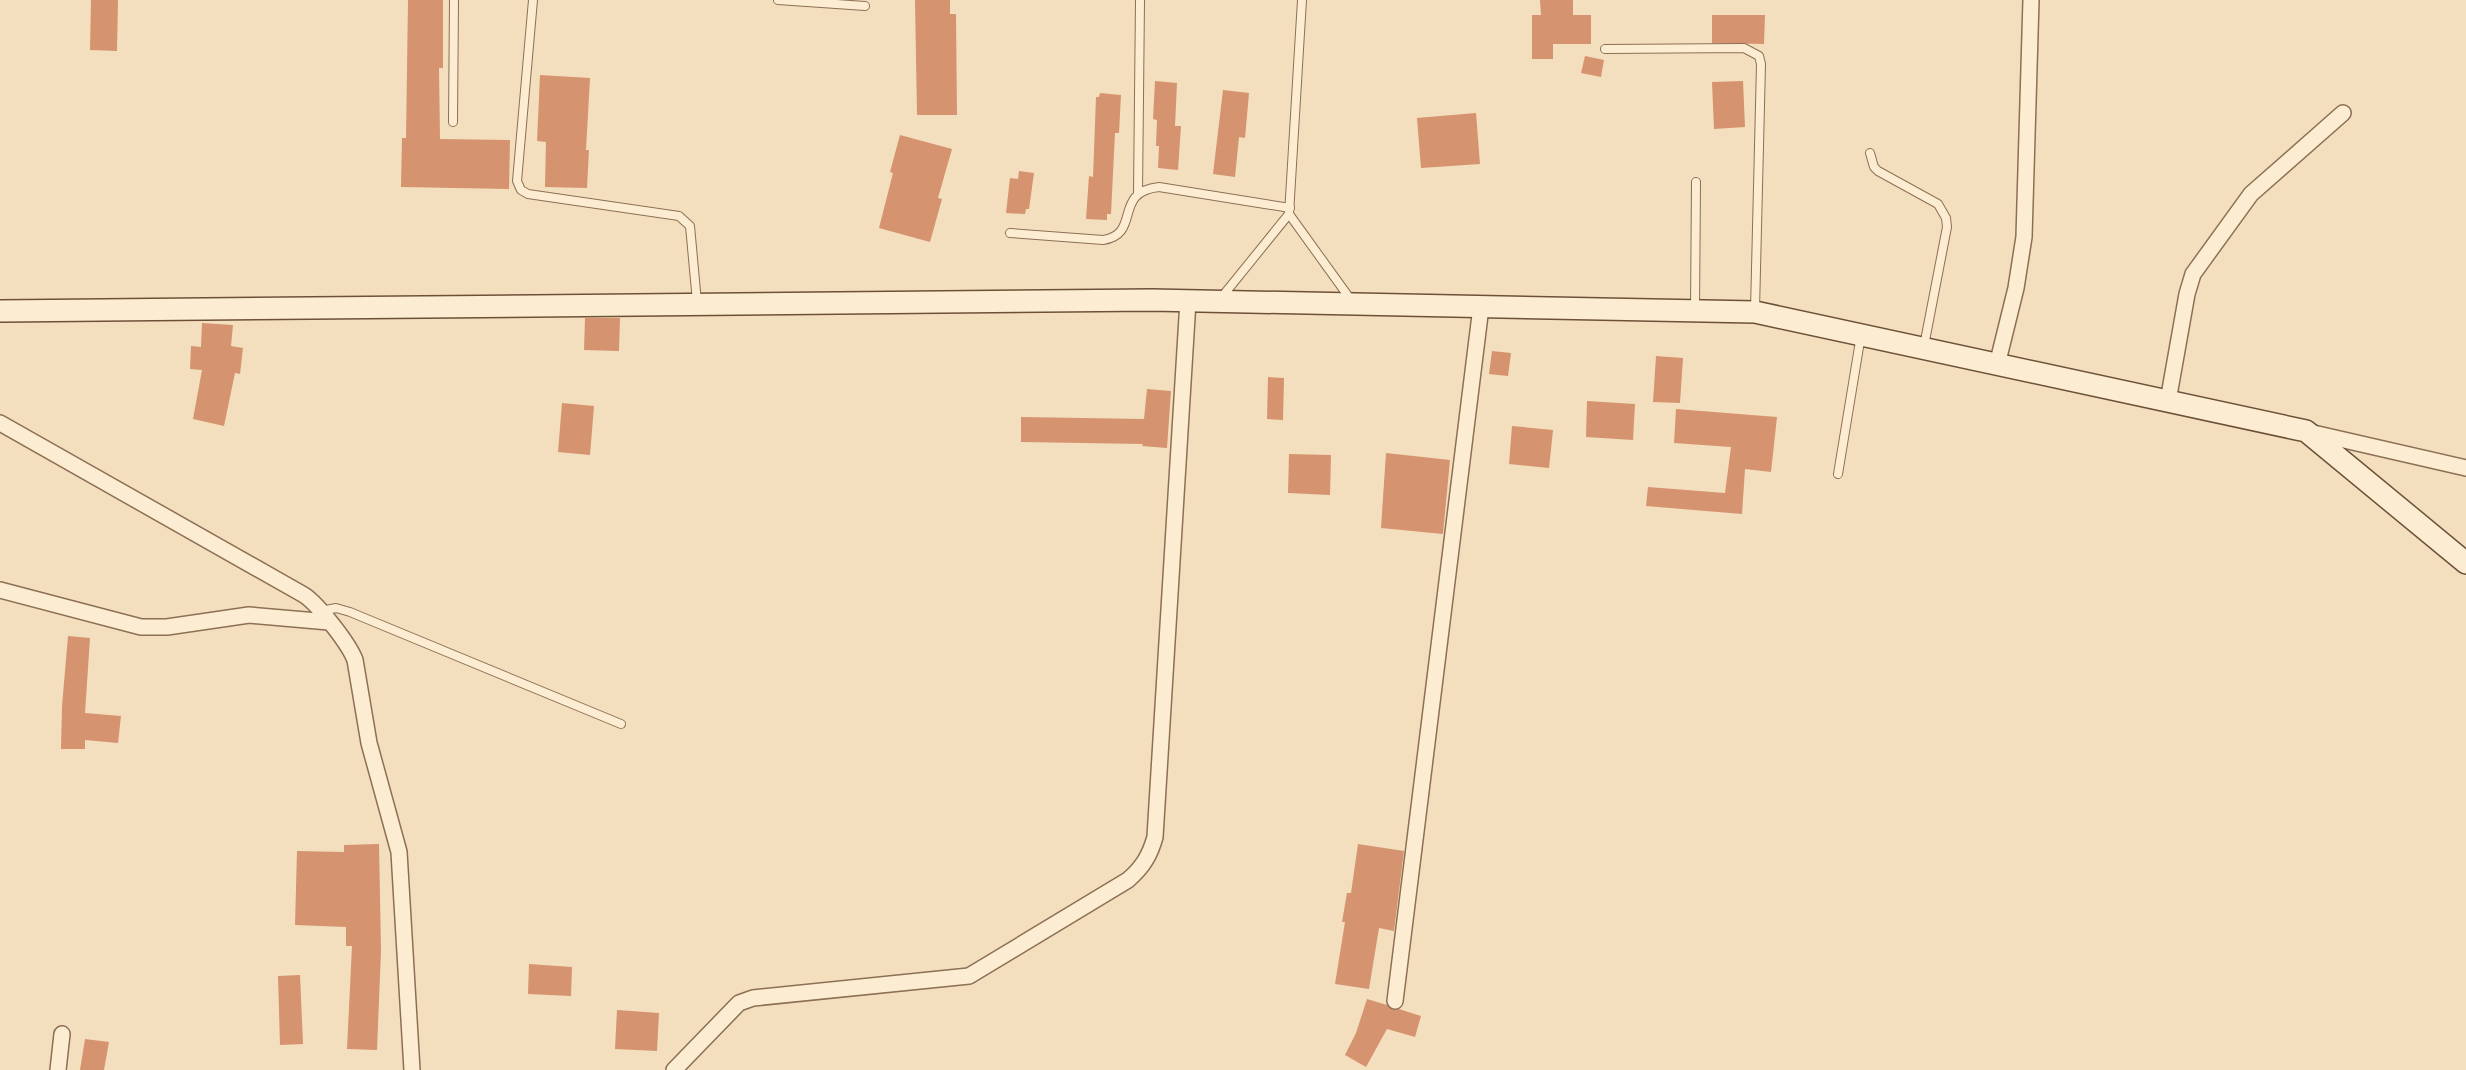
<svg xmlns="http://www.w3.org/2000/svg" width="2466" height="1070" viewBox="0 0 2466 1070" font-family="'Libre Baskerville',serif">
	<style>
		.building { fill: #d5936f }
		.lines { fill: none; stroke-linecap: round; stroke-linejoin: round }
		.service-casing { stroke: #8d6f54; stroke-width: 10 }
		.minor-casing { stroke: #8d6f54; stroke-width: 18 }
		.secondary-casing { stroke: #6e5038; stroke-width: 24 }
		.service { stroke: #fcedd2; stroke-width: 8 }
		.minor { stroke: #fcedd2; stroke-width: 15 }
		.secondary { stroke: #fcedd2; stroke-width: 21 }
	</style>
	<rect width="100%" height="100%" fill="#f3dfbd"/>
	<!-- building -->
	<g class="building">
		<polygon points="91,0 118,0 117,51 90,50"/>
		<polygon points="408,0 443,0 443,68 439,68 440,139 510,140 509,189 401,187 402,138 406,138"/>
		<polygon points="915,0 950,0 950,14 956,14 957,115 917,115"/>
		<polygon points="1540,0 1573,0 1573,15 1591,15 1591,44 1553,44 1553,59 1532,59 1532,15 1541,15"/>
		<polygon points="1712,15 1765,15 1764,44 1712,43"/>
		<polygon points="1585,56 1604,60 1601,77 1581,73"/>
		<polygon points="540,75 590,78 586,150 589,150 587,188 545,187 546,142 537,141"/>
		<polygon points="1155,81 1177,83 1175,126 1181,126 1178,170 1158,168 1159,146 1156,146 1157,120 1153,119"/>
		<polygon points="1743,81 1745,127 1714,129 1712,82"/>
		<polygon points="1223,90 1249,93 1245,138 1239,137 1235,177 1213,174"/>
		<polygon points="1100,93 1121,95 1119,133 1115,133 1111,214 1107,214 1107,220 1086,219 1089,176 1093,177 1096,97 1099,97"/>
		<polygon points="1476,113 1480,164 1421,168 1417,118"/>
		<polygon points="900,135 952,149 938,198 942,199 930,242 879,228 893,173 890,172"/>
		<polygon points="1019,171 1034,173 1029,209 1026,209 1025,214 1006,213 1010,178 1018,179"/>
		<polygon points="585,318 620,318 619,351 584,350"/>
		<polygon points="202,323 233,325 231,346 243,348 240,374 235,373 224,426 193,419 202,370 190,369 191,346 201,347"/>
		<polygon points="1492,351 1511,353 1508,376 1489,374"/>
		<polygon points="1656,356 1683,358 1680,403 1653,402"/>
		<polygon points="1268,377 1284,378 1283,420 1267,419"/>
		<polygon points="1147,389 1171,391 1167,448 1142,446 1143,444 1021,442 1021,417 1144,419"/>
		<polygon points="1587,401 1635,404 1633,440 1586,437"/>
		<polygon points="562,403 594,406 590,455 558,452"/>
		<polygon points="1676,409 1777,417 1771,472 1745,469 1742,514 1646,506 1648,487 1725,493 1731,447 1674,443"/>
		<polygon points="1512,426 1553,430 1549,468 1509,464"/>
		<polygon points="1386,453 1450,460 1443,534 1381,528"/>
		<polygon points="1289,454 1331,455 1330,495 1288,493"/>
		<polygon points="68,636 90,638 85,713 121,716 118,743 85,740 85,749 61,749 62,706"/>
		<polygon points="379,844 381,951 377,1050 347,1049 352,946 346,946 346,927 295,925 297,851 344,852 344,845"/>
		<polygon points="1358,844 1404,851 1394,931 1379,928 1369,989 1335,984 1345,922 1342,922 1347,893 1351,893"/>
		<polygon points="529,964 572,967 571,996 528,994"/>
		<polygon points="300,975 303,1044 280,1045 278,976"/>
		<polygon points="1367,999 1387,1005 1393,1010 1399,1009 1421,1016 1415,1037 1387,1029 1366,1067 1345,1055 1356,1033"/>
		<polygon points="617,1010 659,1013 657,1051 615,1049"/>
		<polygon points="85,1039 109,1042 104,1070 80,1070"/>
	</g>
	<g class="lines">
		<!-- service casing -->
		<g class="service-casing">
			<g id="service">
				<polyline points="533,0 517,181 521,190 528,194 679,216 690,226 697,302"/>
				<polyline points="778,0 865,6"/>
				<polyline points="1302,0 1289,214 1351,300"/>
				<polyline points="1605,49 1744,48 1759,56 1761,64 1755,310"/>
				<polyline points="453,122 454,0"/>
				<polyline points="1870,153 1874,167 1878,171 1938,204 1946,218 1947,227 1924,346"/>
				<polyline points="1138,193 1140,0"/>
				<path d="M 1010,233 L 1103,240 C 1142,234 1112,192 1159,187 L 1290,208"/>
				<polyline points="1221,298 1289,214"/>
				<polyline points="1695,310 1696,182"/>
				<polyline points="1838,474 1861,335"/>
				<polyline points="321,611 336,608 350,612 621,724"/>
			</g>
		</g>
		<!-- minor casing -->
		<g class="minor-casing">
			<g id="minor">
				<polyline points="1997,365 2016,288 2024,237 2031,0"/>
				<polyline points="2168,401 2187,294 2193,274 2251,194 2343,113"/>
				<path d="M 0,423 L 304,595 C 318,604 349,644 355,660 L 369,743 L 399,852 L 412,1070"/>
				<polyline points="2309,432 2466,468"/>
				<polyline points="0,590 141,627 167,627 249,615 329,622"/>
				<polyline points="1395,1001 1481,307"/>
				<polyline points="58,1070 62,1034"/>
				<path d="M 674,1070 L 739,1003 L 753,998 L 969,976 L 1128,880 C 1143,867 1150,855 1155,837 L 1188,301"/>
			</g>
		</g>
		<!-- secondary casing -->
		<g class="secondary-casing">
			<polyline id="secondary" points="0,311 1152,300 1755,312 2306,431 2466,563"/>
		</g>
		<!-- service -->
		<use href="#service" class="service"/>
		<!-- minor -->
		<use href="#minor" class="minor"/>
		<!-- secondary -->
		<use href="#secondary" class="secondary"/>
	</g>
</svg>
